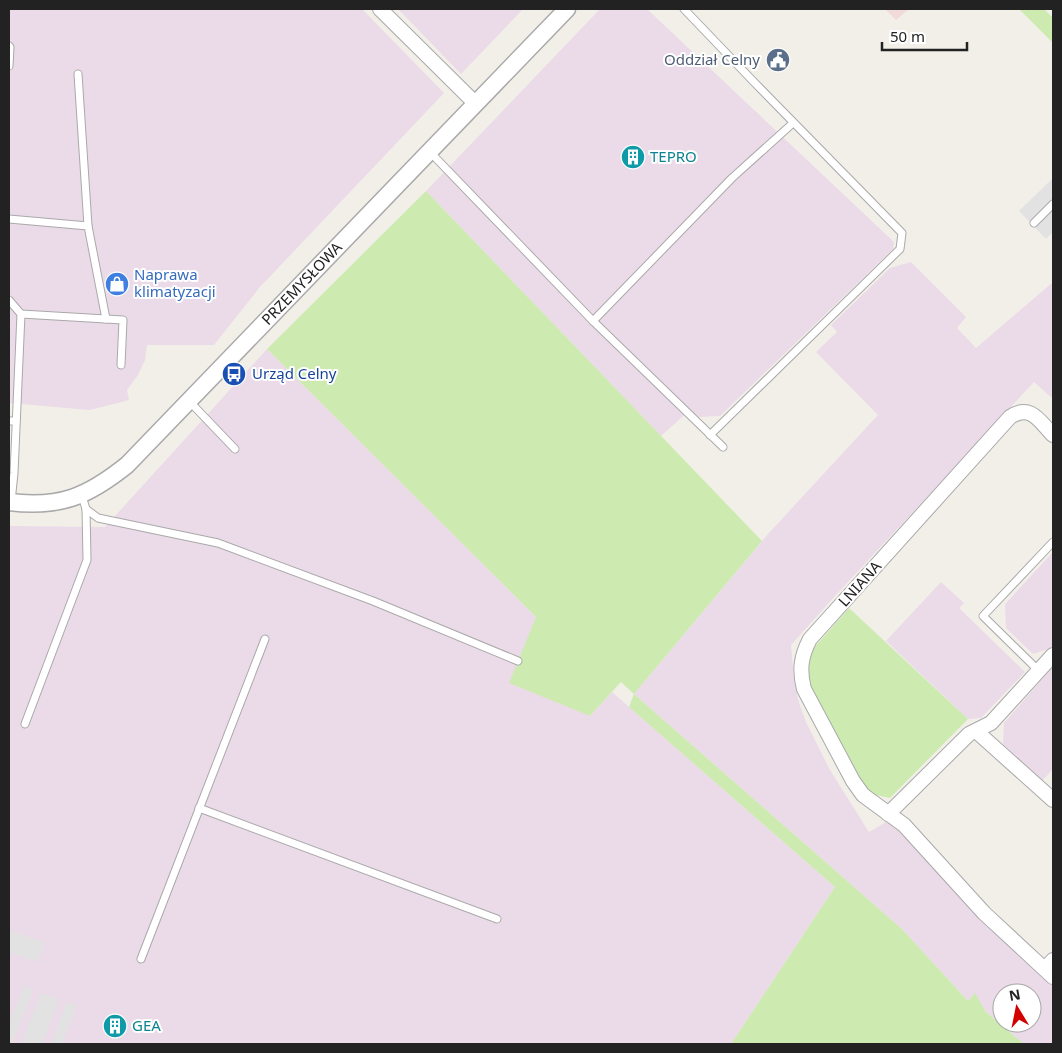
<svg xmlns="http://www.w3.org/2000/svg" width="1062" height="1053" viewBox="0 0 1062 1053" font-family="'Noto Sans',sans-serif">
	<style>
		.commercial { fill: #f2dad9 }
		.industrial { fill: #ebdbe8; fill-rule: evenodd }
		.grass { fill: #cdebb0 }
		.parking { fill: #e2e2e2 }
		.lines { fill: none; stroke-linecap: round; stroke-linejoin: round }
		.service-casing { stroke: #a9a9a9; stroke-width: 9 }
		.minor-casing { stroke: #a9a9a9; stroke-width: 16 }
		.tertiary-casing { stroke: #a9a9a9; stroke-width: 19 }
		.service { stroke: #fff; stroke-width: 7 }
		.minor { stroke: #fff; stroke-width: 14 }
		.tertiary { stroke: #fff; stroke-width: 16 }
		.labels { text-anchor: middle; stroke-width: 4; stroke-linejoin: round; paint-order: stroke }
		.service-label { font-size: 15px; fill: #4e5e75; stroke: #fff; text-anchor: end }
		.culture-label { font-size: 15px; fill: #0d838f; stroke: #fff; text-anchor: start }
		.shop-label { font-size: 15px; fill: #366cbe; stroke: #fff; text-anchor: start }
		.street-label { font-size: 15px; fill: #222; stroke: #fff }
		.transit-label { font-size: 15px; fill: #164399; stroke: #fff; text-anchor: start }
	</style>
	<rect width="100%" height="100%" fill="#f2efe9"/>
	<!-- commercial -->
	<polygon class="commercial" points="885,9 909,9 896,20"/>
	<!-- industrial -->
	<g class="industrial">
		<polygon points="9,9 362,9 444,93 260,287 214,345 147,345 145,360 138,375 127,390 129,400 90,410 9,403"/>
		<polygon points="398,9 523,9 461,74"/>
		<polygon points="600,9 647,9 894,242 893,249 720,416 699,417 690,410 661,436 426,191"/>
		<path d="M 911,262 L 966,317 L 957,328 L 976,348 L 1053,282 L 1053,399 L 1034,382 L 835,596 L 791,645 L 794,680 L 799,703 L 806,722 L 830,770 L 869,832 L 886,822 L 898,825 L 965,904 L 1053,985 L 1053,1044 L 1024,1044 L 986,1012 L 975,994 L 968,1001 L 903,930 L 634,694 L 768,534 L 878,415 L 816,352 L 837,332 L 831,325 L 890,268 ZM 1002,993 L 1032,993 L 1032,1023 L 1002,1023 Z"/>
		<polygon points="267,349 536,617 590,716 612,692 835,887 731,1044 9,1044 9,526 105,527"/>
		<polygon points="1053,552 1053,645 1051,648 1033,654 1006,628 1005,604"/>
		<polygon points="941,582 964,603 959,608 1025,672 981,718 968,719 886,641"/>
		<polygon points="1053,667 1053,769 1042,781 1003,744 1004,723"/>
	</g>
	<!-- grass -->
	<g class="grass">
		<polygon points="1019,9 1044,9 1053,18 1053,43"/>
		<polygon points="426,191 762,541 634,694 903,930 968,1001 975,993 986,1012 1024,1044 731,1044 835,887 629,707 634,694 621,682 590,716 509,683 536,617 267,349"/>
		<polygon points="849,608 968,719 890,798 871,794 861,780 808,684 805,668 813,649"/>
	</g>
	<!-- parking -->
	<g class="parking">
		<polygon points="1053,178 1053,232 1046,239 1019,211"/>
		<polygon points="9,930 45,943 38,962 9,952"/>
		<polygon points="24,986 33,990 12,1044 9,1044 9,1025"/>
		<polygon points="41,993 59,999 42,1044 21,1044"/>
		<polygon points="67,1002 77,1006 62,1044 51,1044"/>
	</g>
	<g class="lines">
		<!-- service casing -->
		<g class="service-casing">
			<g id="service">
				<polyline points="684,9 752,80 902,233 900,249 710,435"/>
				<polyline points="9,46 10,47 9,66"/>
				<polyline points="78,74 88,226"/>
				<polyline points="430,152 593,321 723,447"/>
				<polyline points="9,219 88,226 106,319"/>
				<polyline points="1034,223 1053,204"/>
				<polyline points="9,300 21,314 14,473 11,502"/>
				<polyline points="21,314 123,320 121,365"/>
				<polyline points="593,321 732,178 793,123"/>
				<polyline points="190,402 235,449"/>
				<polyline points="9,421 16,421"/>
				<polyline points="82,496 86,509 98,518 218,543 373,601 518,661"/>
				<polyline points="1039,671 983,616 1053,542"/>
				<polyline points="25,724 87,560 86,509"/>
				<polyline points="199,808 497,919"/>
				<polyline points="141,959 265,639"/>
			</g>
		</g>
		<!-- minor casing -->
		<g class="minor-casing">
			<g id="minor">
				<polyline points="380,9 475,103"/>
				<path d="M 1053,435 C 1040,422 1031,403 1010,417 L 810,639 C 801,656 799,670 804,689 L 853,781 L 863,795 L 904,825 L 984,913 L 1053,977"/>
				<polyline points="976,731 1053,800"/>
				<polyline points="888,814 969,734 991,723 1053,655"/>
				<polyline points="1045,969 1053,960"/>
			</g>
		</g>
		<!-- tertiary casing -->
		<g class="tertiary-casing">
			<g id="tertiary">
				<path id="s1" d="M 9,502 C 60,508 87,497 127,465 L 567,9"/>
			</g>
		</g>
		<!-- service -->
		<use href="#service" class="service"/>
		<!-- minor -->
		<use href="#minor" class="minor"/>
		<!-- tertiary -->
		<use href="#tertiary" class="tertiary"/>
	</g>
	<!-- icons -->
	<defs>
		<g id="civic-disc" transform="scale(1.25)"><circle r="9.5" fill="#5c6f8a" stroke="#fff"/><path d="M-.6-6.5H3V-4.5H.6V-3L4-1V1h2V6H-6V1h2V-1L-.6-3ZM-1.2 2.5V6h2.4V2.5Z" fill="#fff"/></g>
		<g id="building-disc" transform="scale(1.25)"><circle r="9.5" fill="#0f9aa8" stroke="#fff"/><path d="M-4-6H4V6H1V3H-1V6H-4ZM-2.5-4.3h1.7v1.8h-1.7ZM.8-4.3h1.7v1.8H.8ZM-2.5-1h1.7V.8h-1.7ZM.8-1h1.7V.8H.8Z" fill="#fff"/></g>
		<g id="shop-disc" transform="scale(1.25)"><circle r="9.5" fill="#3f7fe0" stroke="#fff"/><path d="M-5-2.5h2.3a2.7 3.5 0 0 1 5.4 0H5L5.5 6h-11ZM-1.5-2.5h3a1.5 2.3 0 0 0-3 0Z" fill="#fff"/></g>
		<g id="bus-disc" transform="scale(1.25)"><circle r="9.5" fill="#1a4fb4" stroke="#fff"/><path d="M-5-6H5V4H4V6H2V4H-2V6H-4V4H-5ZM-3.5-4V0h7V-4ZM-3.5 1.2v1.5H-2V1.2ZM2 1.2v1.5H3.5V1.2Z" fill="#fff"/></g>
	</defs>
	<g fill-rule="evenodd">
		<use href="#civic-disc" x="778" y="60"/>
		<use href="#building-disc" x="633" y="157"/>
		<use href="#shop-disc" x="117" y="284"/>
		<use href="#bus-disc" x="234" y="374"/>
		<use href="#building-disc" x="115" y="1026"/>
	</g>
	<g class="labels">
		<!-- service labels -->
		<g class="service-label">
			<text x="760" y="65">Oddział Celny</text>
		</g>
		<!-- culture labels -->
		<g class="culture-label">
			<text x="650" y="162">TEPRO</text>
			<text x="132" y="1031">GEA</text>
		</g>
		<!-- shop labels -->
		<g class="shop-label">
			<text x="134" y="280">Naprawa<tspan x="134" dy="17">klimatyzacji</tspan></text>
		</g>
		<!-- street labels -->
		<g class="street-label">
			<text dy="5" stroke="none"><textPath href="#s1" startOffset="380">PRZEMYSŁOWA</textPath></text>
			<text transform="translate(860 584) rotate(-48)" y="5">LNIANA</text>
		</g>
		<!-- transit labels -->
		<g class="transit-label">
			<text x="252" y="379">Urząd Celny</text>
		</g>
	</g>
	<!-- border -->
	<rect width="1062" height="1053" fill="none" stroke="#222222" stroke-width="20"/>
	<!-- north arrow -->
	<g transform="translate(1017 1008) rotate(350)"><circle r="24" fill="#ffffff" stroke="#a7a7a7"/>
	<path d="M0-4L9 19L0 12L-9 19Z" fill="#d40000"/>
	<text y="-8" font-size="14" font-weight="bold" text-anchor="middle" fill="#222222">N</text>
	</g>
	<!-- scale -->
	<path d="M882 42v8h85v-8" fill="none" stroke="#222222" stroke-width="2.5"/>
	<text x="890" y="42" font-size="15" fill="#222222" stroke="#ffffff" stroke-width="4" paint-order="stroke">50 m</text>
</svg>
